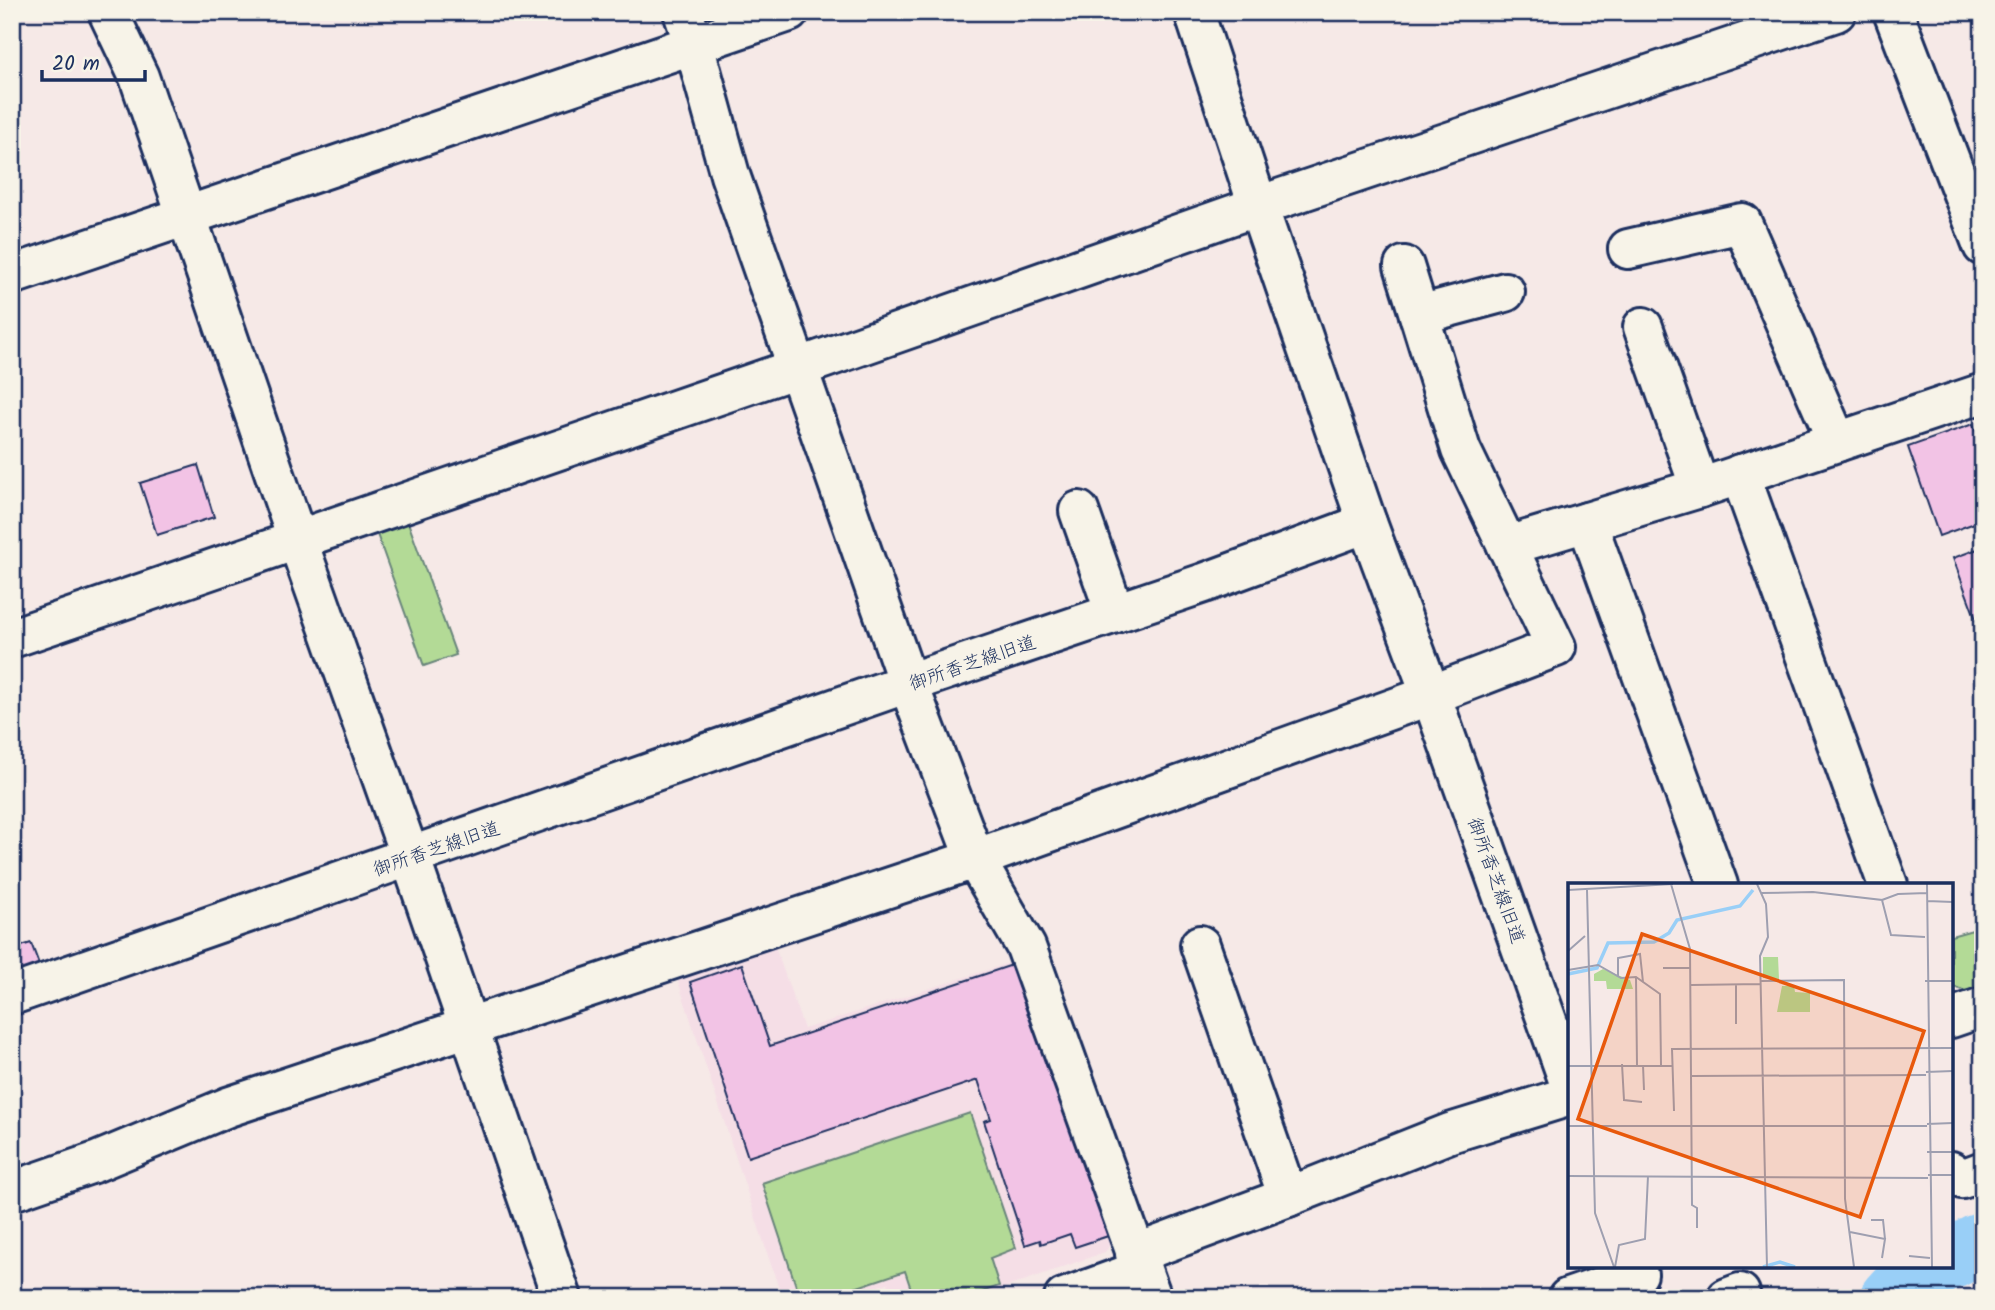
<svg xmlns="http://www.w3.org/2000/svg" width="1995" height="1310" viewBox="0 0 1995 1310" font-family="Kalam,'Klee One',sans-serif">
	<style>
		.built { fill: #f5dee6 }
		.green { fill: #b3da96; stroke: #67847a; stroke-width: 2 }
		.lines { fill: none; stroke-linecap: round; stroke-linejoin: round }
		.river { stroke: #99cff7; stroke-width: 61 }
		.building { fill: #f2c3e5; stroke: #1b2f5e; stroke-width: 2 }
		.minor-casing { stroke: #1b2f5e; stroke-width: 44 }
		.minor { stroke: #f7f3e8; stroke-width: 38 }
		.labels { text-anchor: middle; stroke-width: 5; stroke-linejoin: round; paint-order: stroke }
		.street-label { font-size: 19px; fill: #1b2f5e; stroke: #f7f3e8 }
		.inset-river { fill: none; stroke: #99cff7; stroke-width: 3.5 }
		.inset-road { fill: none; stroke: #9e9fb0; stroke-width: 2 }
		.view { fill: #e8590c; fill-opacity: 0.15; stroke: #e8590c; stroke-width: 3.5 }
		.inset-edge { fill: none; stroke: #1b2f5e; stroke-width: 3.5 }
	</style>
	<rect width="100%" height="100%" fill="#f6e9e7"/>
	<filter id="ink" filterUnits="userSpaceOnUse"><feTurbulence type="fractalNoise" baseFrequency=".0143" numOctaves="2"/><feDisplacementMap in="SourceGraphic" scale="14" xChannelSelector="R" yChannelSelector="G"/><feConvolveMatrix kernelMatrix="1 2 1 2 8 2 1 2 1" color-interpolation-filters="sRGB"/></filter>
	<g filter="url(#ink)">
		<!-- built -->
		<polygon class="built" points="771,935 804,1029 1015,961 1114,1239 1105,1252 976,1298 894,1298 888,1283 840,1298 782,1298 674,969"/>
		<!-- green -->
		<g class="green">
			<polygon points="405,514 456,655 424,666 373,523"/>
			<polygon points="1983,927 1983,986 1966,991 1951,986 1951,936"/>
			<polygon points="970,1113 1016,1248 990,1258 999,1286 965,1298 914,1298 905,1271 825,1298 800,1298 762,1183"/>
		</g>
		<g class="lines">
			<!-- river -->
			<g class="river">
				<polyline points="1951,1259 1979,1244 1983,1243"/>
				<polyline points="1890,1298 1900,1287 1938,1266"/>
			</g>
		</g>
		<!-- building -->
		<g class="building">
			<polygon points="1973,424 1983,452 1983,520 1939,536 1908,447"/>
			<polygon points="198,465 214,517 157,535 140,483"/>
			<polygon points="1983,547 1983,638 1953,558"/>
			<polygon points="31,943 40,967 12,977 12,949"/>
			<polygon points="1018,963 1108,1236 1075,1247 1070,1234 1041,1244 1040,1240 1025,1245 984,1121 991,1119 978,1080 748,1157 690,982 742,964 770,1046"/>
		</g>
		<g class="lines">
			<!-- minor casing -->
			<g class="minor-casing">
				<g id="minor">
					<polyline points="108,12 139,77 297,539 410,857 562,1298"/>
					<polyline points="683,12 694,45 730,175 908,683 975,859 1026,947 1152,1298"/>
					<polyline points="1194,12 1258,206 1367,523 1431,695 1570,1085"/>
					<polyline points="1893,12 1983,246"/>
					<polyline points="1628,249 1742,223 1837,442"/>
					<polyline points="12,275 789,12"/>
					<polyline points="1419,315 1505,292"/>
					<polyline points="1643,327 1700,488"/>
					<polyline points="1740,474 1888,885"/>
					<polyline points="1079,511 1115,613"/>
					<polyline points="1587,522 1718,885"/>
					<polyline points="1507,546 1700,488 1983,393"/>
					<polyline points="12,638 797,368 1258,206 1836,12"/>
					<polyline points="1200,945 1288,1197"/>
					<polyline points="12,995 908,683 1204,583 1367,523"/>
					<polyline points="1951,1018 1983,1007"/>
					<polyline points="1951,1171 1962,1179 1983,1171"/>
					<polyline points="12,1191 96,1162 228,1107 975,859 1431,695 1556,647 1461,450 1404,266"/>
					<polyline points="1135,1254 1288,1197 1450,1133 1570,1096"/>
					<polyline points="1064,1298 1141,1270"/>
					<polyline points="1568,1298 1638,1274"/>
					<polyline points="1727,1298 1740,1293"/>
				</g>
			</g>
			<!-- minor -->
			<use href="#minor" class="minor"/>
		</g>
	</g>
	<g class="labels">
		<!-- street labels -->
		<g class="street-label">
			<text transform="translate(972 662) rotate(-19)" y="7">御所香芝線旧道</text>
			<text transform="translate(436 848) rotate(-19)" y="7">御所香芝線旧道</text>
			<text transform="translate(1497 880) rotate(70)" y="7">御所香芝線旧道</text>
		</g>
	</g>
	<!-- overview -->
	<g transform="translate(1568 883)">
		<rect width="385" height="385" fill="#f6e9e7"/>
		<path d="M 195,74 L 210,74 L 211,96 L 195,95 ZM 35,86 L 62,97 L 65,106 L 39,106 L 38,98 L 26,98 L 26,91 ZM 214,103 L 226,103 L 227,109 L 242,110 L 242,129 L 209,129 Z" fill="#b3da96"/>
		<path class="inset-river" d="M 0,91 L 29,85 L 40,60 L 86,59 L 101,50 L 109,37 L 172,23 L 185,7M 195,384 L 212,379 L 227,384"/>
		<path class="inset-road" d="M 103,1 L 122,66 L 124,322 L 129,325 L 129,345M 189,1 L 198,21 L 200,54 L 192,73 L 199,384M 359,1 L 364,384M 0,7 L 105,1M 19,7 L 27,330 L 46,384M 193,10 L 245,9 L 314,17 L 323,52 L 357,54M 314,17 L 330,11 L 359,10M 359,18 L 385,19M 0,68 L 17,53M 95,85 L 123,85M 0,87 L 30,82 L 53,95 L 68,94 L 92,111 L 93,182M 50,93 L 50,75 L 72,71 L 75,99M 68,94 L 69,182M 193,98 L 276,97 L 277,316 L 286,384M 357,98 L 385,98M 168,101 L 168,141M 123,102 L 193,101M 54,181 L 56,217 L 74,219M 75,182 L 76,207M 0,183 L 105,183M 358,189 L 385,188M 124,193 L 358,192M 106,228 L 104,166 L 385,165M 359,241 L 385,240M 0,243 L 359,243M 359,269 L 385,269M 360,292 L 385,292M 0,293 L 360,295M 303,337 L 315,337 L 317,356M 282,349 L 317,356 L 314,375M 341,373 L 362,375M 47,384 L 51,362 L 77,356 L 80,293"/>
		<path class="view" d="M 74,51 L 356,148 L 292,334 L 10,236 Z"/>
		<rect width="385" height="385" class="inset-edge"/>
	</g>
	<!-- margin -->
	<rect width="1995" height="1310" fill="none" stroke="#f7f3e8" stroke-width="42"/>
	<rect x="21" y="21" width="1953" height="1268" fill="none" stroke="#1b2f5e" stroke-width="2.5" filter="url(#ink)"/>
	<!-- scale -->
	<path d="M42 70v10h103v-10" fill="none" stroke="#1b2f5e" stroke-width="3.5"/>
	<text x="52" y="70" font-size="21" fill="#1b2f5e" stroke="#f7f3e8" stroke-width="5" paint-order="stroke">20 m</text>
</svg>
